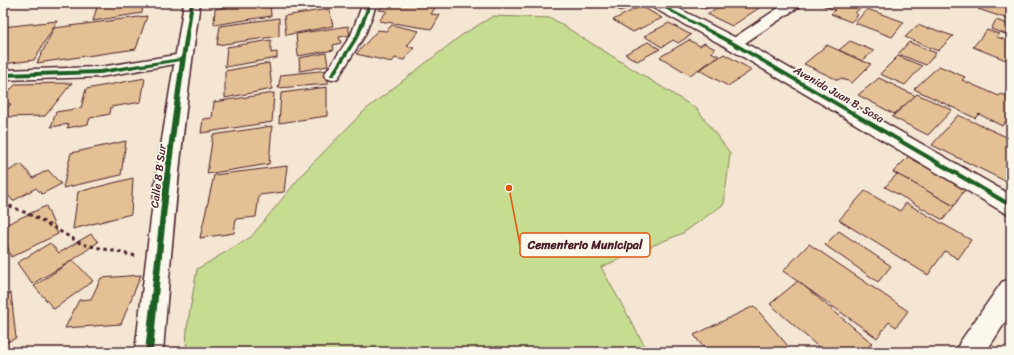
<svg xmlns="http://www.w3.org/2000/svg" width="1014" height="355" viewBox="0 0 1014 355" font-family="Sriracha,sans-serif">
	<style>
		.green { fill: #c6dc91; stroke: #887e5e }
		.building { fill: #e4c095; stroke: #4a1f2b }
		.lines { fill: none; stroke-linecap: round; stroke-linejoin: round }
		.street-casing { stroke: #4a1f2b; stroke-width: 3 }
		.secondary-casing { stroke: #4a1f2b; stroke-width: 3 }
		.path { stroke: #4a1f2b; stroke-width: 3; stroke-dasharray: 3.5 3.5; stroke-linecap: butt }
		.street { fill: #fbf7ec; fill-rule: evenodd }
		.secondary { fill: #fbf7ec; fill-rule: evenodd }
		.cycleway-casing { stroke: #fbf7ec; stroke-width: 2 }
		.cycleway { fill: #1b5e20; fill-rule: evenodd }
		.labels { text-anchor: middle; stroke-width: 3.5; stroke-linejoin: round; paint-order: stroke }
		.street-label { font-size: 11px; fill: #4a1f2b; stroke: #fbf7ec }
		.leader { fill: none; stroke: #e0560e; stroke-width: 1.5 }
		.callout-dot { fill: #e0560e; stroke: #fbf7ec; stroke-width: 1.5 }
		.callout { fill: #fbf7ec; stroke: #e0560e; stroke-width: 1.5 }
		.callout-label { font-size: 12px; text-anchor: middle; font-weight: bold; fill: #4a1f2b }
	</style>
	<rect width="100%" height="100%" fill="#f4e6d2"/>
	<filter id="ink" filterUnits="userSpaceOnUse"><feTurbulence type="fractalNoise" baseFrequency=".025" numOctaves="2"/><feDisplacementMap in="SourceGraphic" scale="8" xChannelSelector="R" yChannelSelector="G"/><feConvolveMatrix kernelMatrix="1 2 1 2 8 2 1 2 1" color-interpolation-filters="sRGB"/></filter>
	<g filter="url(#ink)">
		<!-- green -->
		<polygon class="green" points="493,16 551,18 697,109 730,153 724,204 683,233 601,267 648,352 186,352 187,328 197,269 251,237 305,171 365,110 462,35"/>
		<!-- building -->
		<g class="building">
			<polygon points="98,3 143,3 142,13 93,21"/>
			<polygon points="226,3 248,3 226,7"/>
			<polygon points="257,3 270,3 271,16 214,25 215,9"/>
			<polygon points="385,3 438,3 431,14 440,15 432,29 379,21 387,11 379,10"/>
			<polygon points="609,3 637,3 638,4 620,11"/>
			<polygon points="693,3 716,3 705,9"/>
			<polygon points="725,3 747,3 759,8 732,26 707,14"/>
			<polygon points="825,3 864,3 865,4 855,13 858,15 851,22 831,14 835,10 822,5"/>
			<polygon points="977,3 1011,3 1011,20 978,9 982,5"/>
			<polygon points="641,6 662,18 633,32 613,20"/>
			<polygon points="329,9 333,26 286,35 284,16"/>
			<polygon points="867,9 904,22 892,37 855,23"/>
			<polygon points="147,16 136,49 37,63 54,28"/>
			<polygon points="279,18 279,36 217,45 220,26"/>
			<polygon points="996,20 1011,25 1011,36 991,29"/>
			<polygon points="57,21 34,60 3,64 3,27"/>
			<polygon points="669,23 691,35 678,43 673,40 662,47 644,36"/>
			<polygon points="392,25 419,31 407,46 414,48 404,60 395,58 392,62 356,54 378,30 386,31"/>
			<polygon points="918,25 928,29 930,28 953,36 938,51 905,37"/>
			<polygon points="348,26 350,35 339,37 341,43 333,45 334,50 298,56 296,34"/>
			<polygon points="987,30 999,34 997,37 1011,42 1011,62 973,47"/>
			<polygon points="271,40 271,53 277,52 277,58 225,67 227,47"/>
			<polygon points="689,40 700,46 704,43 715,49 711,52 719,56 690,75 660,57"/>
			<polygon points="850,41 874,51 862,61 839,50"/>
			<polygon points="648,42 660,49 637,61 625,54"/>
			<polygon points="909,42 936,53 926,65 898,54"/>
			<polygon points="827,45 862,61 871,64 852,83 841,78 838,80 804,64"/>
			<polygon points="326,53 328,66 300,71 299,58"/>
			<polygon points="724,54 752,70 728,86 699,70"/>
			<polygon points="898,56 922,66 905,85 880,74"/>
			<polygon points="269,63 272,89 225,98 225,71"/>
			<polygon points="939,66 965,77 962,80 999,96 1001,94 1011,98 1011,123 1006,121 1002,126 979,114 975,118 914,89"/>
			<polygon points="329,70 328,84 278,88 281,75"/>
			<polygon points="145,78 141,102 111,107 110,114 90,118 88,124 67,128 69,124 51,127 56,112 81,108 86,89"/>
			<polygon points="879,78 916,96 894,114 858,95"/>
			<polygon points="72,83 45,116 3,117 3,113 11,104 3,104 3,97 16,84"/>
			<polygon points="327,87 327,116 279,123 281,93"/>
			<polygon points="274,93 272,122 201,133 203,119 212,118 214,102"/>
			<polygon points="917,94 952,110 928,135 892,117"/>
			<polygon points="958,115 1011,139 1011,172 1005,181 932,145"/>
			<polygon points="272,126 269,164 207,174 213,135"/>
			<polygon points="126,141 121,175 63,188 71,153"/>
			<polygon points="910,155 967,186 954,206 893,172"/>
			<polygon points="21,164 33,178 48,170 61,184 42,194 36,188 13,201 3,189 3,174"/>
			<polygon points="287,166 284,192 259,195 256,217 236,219 234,233 200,238 214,175"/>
			<polygon points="897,174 954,206 943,220 885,187"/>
			<polygon points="133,178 131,214 73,229 78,192"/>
			<polygon points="865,191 900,211 906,203 971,240 958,259 945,251 928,275 839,220"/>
			<polygon points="46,206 58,234 11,257 3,234 3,226"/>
			<polygon points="839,231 891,266 878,282 825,245"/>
			<polygon points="91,234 98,242 73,260 32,284 17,263 50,243 59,253"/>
			<polygon points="809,244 908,311 896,327 889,322 877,338 783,271"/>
			<polygon points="73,260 93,281 54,309 34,286"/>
			<polygon points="141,275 121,324 65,328 79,300 91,299 101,278"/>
			<polygon points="798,281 872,343 862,352 824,352 770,304"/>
			<polygon points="11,293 16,338 3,344 3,296"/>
			<polygon points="754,306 793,352 707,352 694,335"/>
		</g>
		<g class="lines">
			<!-- street casing -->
			<g class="street-casing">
				<g id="street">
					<polygon points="363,3 377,3 365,35 338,78 332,80 326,78 324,75 351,35"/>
					<polygon points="786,3 802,3 800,6 739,47 734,48 729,47 727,44 729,41"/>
					<polygon points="182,54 187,56 190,59 187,62 100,77 3,80 3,70 100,67"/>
				</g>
			</g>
			<!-- secondary casing -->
			<g class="secondary-casing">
				<g id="secondary">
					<path d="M 184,3 L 200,3 C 183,119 172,235 163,352 L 135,352 L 156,177 Z"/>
					<polygon points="648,3 668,3 740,40 1011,195 1011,215 1003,212 728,48 650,6"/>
					<polygon points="1011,279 1011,313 986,352 956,352 960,342 1002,282"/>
				</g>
			</g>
			<!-- path -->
			<polyline class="path" points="3,203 33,216 82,244 136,256"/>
			<!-- street -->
			<use href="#street" class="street"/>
			<!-- secondary -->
			<use href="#secondary" class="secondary"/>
			<!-- cycleway casing -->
			<g class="cycleway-casing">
				<g id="cycleway">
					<path d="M 190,3 L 194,3 C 176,119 163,235 153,352 L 145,352 L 164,177 L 180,61 L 100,74 L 3,77 L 3,73 L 100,70 L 181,58 Z"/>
					<polygon points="368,3 372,3 360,35 334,76 330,76 330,75 356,35"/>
					<polygon points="654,3 659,3 736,43 1011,203 1011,208 732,45"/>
				</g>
			</g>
			<!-- cycleway -->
			<use href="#cycleway" class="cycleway"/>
		</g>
	</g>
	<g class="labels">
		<!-- street labels -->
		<g class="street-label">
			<text transform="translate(839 94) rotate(30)" y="4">Avenida Juan B. Sosa</text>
			<text transform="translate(158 176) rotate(-83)" y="4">Calle 8 B Sur</text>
		</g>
	</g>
	<!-- callouts -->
	<path class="leader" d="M509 188L520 245"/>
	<circle class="callout-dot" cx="509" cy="188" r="4"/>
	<rect class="callout" x="520" y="233" width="130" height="24" rx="4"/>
	<g class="callout-label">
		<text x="585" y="249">Cementerio Municipal</text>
	</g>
	<!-- margin -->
	<rect width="1014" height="355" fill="none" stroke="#fbf7ec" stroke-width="16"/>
	<rect x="8" y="8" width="998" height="339" fill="none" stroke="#4a1f2b" stroke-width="1.5" filter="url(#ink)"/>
</svg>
